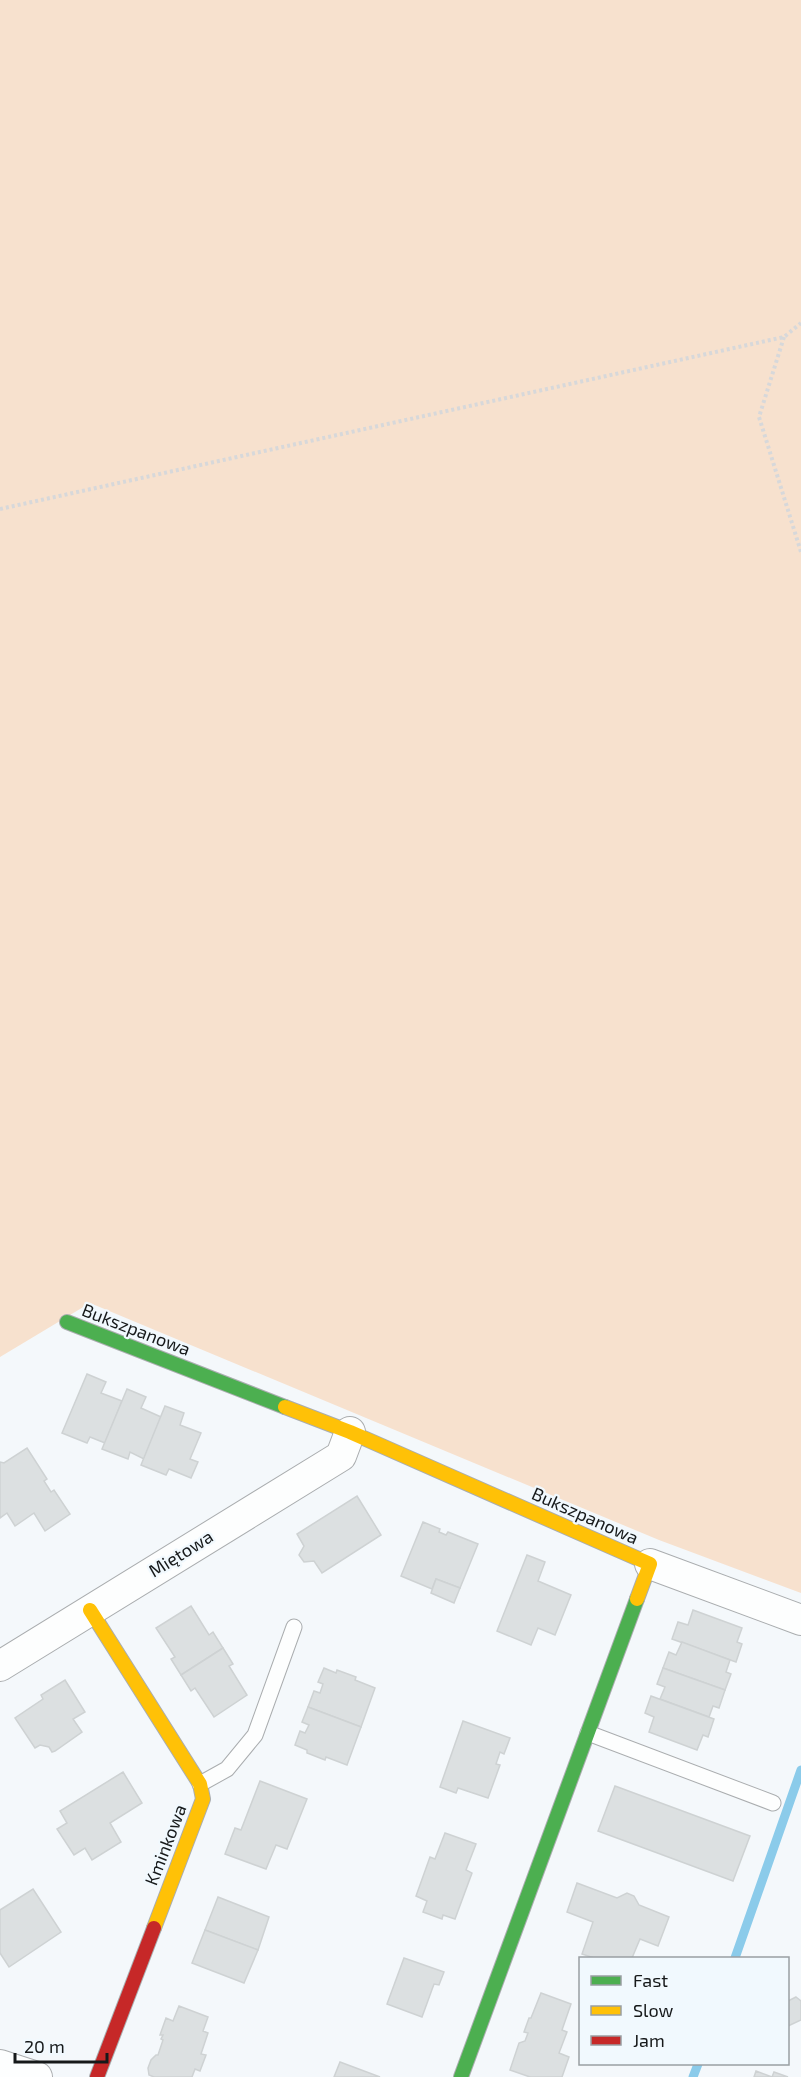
<svg xmlns="http://www.w3.org/2000/svg" width="801" height="2077" viewBox="0 0 801 2077" font-family="'Exo 2',sans-serif">
	<style>
		.green { fill: #f7e1ce }
		.lines { fill: none; stroke-linecap: round; stroke-linejoin: round }
		.stream { stroke: #8bcbea; stroke-width: 9 }
		.building { fill: #dce0e1; stroke: #ced2d3; stroke-width: 1.5 }
		.lane-casing { stroke: #aaadaf; stroke-width: 17 }
		.street-casing { stroke: #aaadaf; stroke-width: 32 }
		.fast-casing { stroke: #aaadaf; stroke-width: 16 }
		.slow-casing { stroke: #aaadaf; stroke-width: 16 }
		.jam-casing { stroke: #aaadaf; stroke-width: 16 }
		.path { stroke: #d7d8da; stroke-width: 4; stroke-dasharray: 3 3; stroke-linecap: butt }
		.lane { stroke: #fdfefe; stroke-width: 15 }
		.street { stroke: #fdfefe; stroke-width: 30 }
		.fast { stroke: #4caf50; stroke-width: 14 }
		.slow { stroke: #ffc107; stroke-width: 14 }
		.jam { stroke: #c62828; stroke-width: 14 }
		.labels { text-anchor: middle; stroke-width: 4.5; stroke-linejoin: round; paint-order: stroke }
		.street-label { font-size: 18px; fill: #16191a; stroke: #f1f9fe }
	</style>
	<rect width="100%" height="100%" fill="#f4f8fb"/>
	<!-- green -->
	<polygon class="green" points="0,0 801,0 801,1593 659,1540 90,1303 0,1357"/>
	<g class="lines">
		<!-- stream -->
		<g class="stream">
			<polyline points="735,1958 801,1770"/>
			<polyline points="693,2077 698,2064"/>
		</g>
	</g>
	<!-- building -->
	<g class="building">
		<polygon points="87,1374 106,1382 101,1393 122,1401 105,1443 90,1437 87,1443 62,1433"/>
		<polygon points="127,1389 146,1397 141,1408 161,1417 144,1459 130,1452 128,1459 102,1449"/>
		<polygon points="165,1406 184,1413 180,1425 201,1433 190,1459 198,1462 191,1478 169,1469 166,1475 141,1465"/>
		<polygon points="27,1448 47,1479 44,1481 51,1492 54,1490 70,1514 45,1531 34,1513 15,1526 7,1513 0,1518 0,1462 4,1463"/>
		<polygon points="357,1496 381,1535 322,1573 314,1561 304,1562 299,1555 304,1546 297,1534"/>
		<polygon points="423,1522 440,1529 439,1532 446,1535 448,1532 478,1544 460,1588 436,1579 432,1589 401,1576"/>
		<polygon points="527,1555 545,1562 538,1581 571,1595 555,1635 538,1628 531,1645 497,1631"/>
		<polygon points="436,1579 460,1588 454,1603 431,1593"/>
		<polygon points="191,1606 209,1635 213,1632 223,1648 181,1675 171,1659 175,1657 156,1628"/>
		<polygon points="693,1610 742,1628 737,1642 742,1644 736,1662 672,1639 678,1622 688,1625"/>
		<polygon points="682,1642 730,1660 726,1672 731,1674 725,1690 663,1668 669,1652 676,1655"/>
		<polygon points="223,1648 233,1664 229,1666 247,1695 214,1717 195,1688 191,1691 181,1675"/>
		<polygon points="324,1668 336,1673 337,1670 356,1677 355,1680 375,1688 361,1727 308,1707 314,1691 320,1693 323,1684 318,1682"/>
		<polygon points="663,1668 725,1690 719,1708 713,1706 709,1717 660,1699 665,1687 657,1684"/>
		<polygon points="65,1680 85,1712 73,1719 82,1732 55,1751 52,1752 49,1747 40,1745 35,1748 15,1718 43,1699 41,1695"/>
		<polygon points="651,1696 714,1719 708,1737 703,1735 697,1750 649,1732 654,1717 645,1713"/>
		<polygon points="308,1707 361,1727 347,1765 326,1757 325,1760 307,1753 307,1750 295,1745 300,1731 305,1733 309,1725 302,1722"/>
		<polygon points="463,1721 510,1738 504,1754 500,1752 496,1764 500,1765 488,1798 458,1788 456,1793 440,1787"/>
		<polygon points="123,1772 142,1803 110,1823 121,1842 92,1860 85,1848 74,1855 57,1829 67,1823 60,1811"/>
		<polygon points="260,1781 307,1799 287,1849 276,1845 266,1869 225,1854 235,1828 241,1830"/>
		<polygon points="615,1786 750,1836 733,1881 598,1831"/>
		<polygon points="445,1833 476,1844 466,1870 472,1873 455,1919 443,1915 442,1919 423,1912 427,1901 416,1896 430,1857 435,1859"/>
		<polygon points="577,1883 617,1898 627,1893 634,1896 639,1905 669,1917 658,1946 640,1939 632,1958 594,1958 582,1954 593,1922 567,1912"/>
		<polygon points="33,1889 61,1932 9,1967 0,1953 0,1910"/>
		<polygon points="218,1897 269,1917 258,1950 205,1930"/>
		<polygon points="205,1930 258,1950 244,1983 192,1963"/>
		<polygon points="404,1958 444,1972 439,1985 434,1984 422,2017 387,2004"/>
		<polygon points="541,1993 571,2004 562,2030 567,2032 559,2053 569,2057 562,2077 530,2077 510,2070 519,2043 525,2041 528,2033 524,2032 529,2018 531,2018"/>
		<polygon points="796,1997 801,2001 801,2020 788,2026 788,2001"/>
		<polygon points="179,2006 208,2017 203,2031 208,2033 201,2054 206,2055 200,2071 195,2069 192,2077 154,2077 149,2075 148,2068 151,2060 156,2055 158,2055 163,2040 161,2039 163,2035 160,2035 166,2018 173,2021"/>
		<polygon points="340,2062 380,2077 334,2077"/>
		<polygon points="756,2071 772,2077 774,2072 788,2077 754,2077"/>
	</g>
	<g class="lines">
		<!-- lane casing -->
		<g class="lane-casing">
			<g id="lane">
				<polyline points="588,1733 773,1803"/>
				<polyline points="200,1784 227,1769 255,1735 294,1627"/>
			</g>
		</g>
		<!-- street casing -->
		<g class="street-casing">
			<g id="street">
				<polyline points="650,1564 801,1620"/>
				<polyline points="0,1666 341,1456 350,1432"/>
				<polyline points="0,2065 37,2077"/>
			</g>
		</g>
		<!-- fast casing -->
		<g class="fast-casing">
			<g id="fast">
				<polyline points="67,1322 285,1407"/>
				<polyline points="461,2077 637,1599"/>
			</g>
		</g>
		<!-- slow casing -->
		<g class="slow-casing">
			<g id="slow">
				<polyline points="285,1407 350,1432 650,1564 637,1599"/>
				<polyline points="90,1610 200,1784 203,1799 154,1928"/>
			</g>
		</g>
		<!-- jam casing -->
		<g class="jam-casing">
			<polyline id="jam" points="97,2077 154,1928"/>
		</g>
		<!-- path -->
		<g class="path">
			<polyline points="784,337 759,417 801,552"/>
			<polyline points="0,509 784,337 801,323"/>
		</g>
		<!-- lane -->
		<use href="#lane" class="lane"/>
		<!-- street -->
		<use href="#street" class="street"/>
		<!-- fast -->
		<use href="#fast" class="fast"/>
		<!-- slow -->
		<use href="#slow" class="slow"/>
		<!-- jam -->
		<use href="#jam" class="jam"/>
	</g>
	<g class="labels">
		<!-- street labels -->
		<g class="street-label">
			<text transform="translate(136 1330) rotate(21)" y="6">Bukszpanowa</text>
			<text transform="translate(585 1516) rotate(24)" y="6">Bukszpanowa</text>
			<text transform="translate(181 1554) rotate(-32)" y="6">Miętowa</text>
			<text transform="translate(166 1845) rotate(-69)" y="6">Kminkowa</text>
		</g>
	</g>
	<!-- legend -->
	<rect x="579" y="1957" width="210" height="108" fill="#f1f9fe" stroke="#999fa3" stroke-width="1.5"/>
	<rect x="591" y="1976" width="30" height="9" fill="#4caf50" stroke="#999fa3" stroke-width="1.5"/>
	<text x="633" y="1987" font-size="18" fill="#16191a">Fast</text>
	<rect x="591" y="2006" width="30" height="9" fill="#ffc107" stroke="#999fa3" stroke-width="1.5"/>
	<text x="633" y="2017" font-size="18" fill="#16191a">Slow</text>
	<rect x="591" y="2036" width="30" height="9" fill="#c62828" stroke="#999fa3" stroke-width="1.5"/>
	<text x="633" y="2047" font-size="18" fill="#16191a">Jam</text>
	<!-- scale -->
	<path d="M15 2053v9h92v-9" fill="none" stroke="#16191a" stroke-width="3"/>
	<text x="24" y="2053" font-size="18" fill="#16191a" stroke="#f1f9fe" stroke-width="4.5" paint-order="stroke">20 m</text>
</svg>
